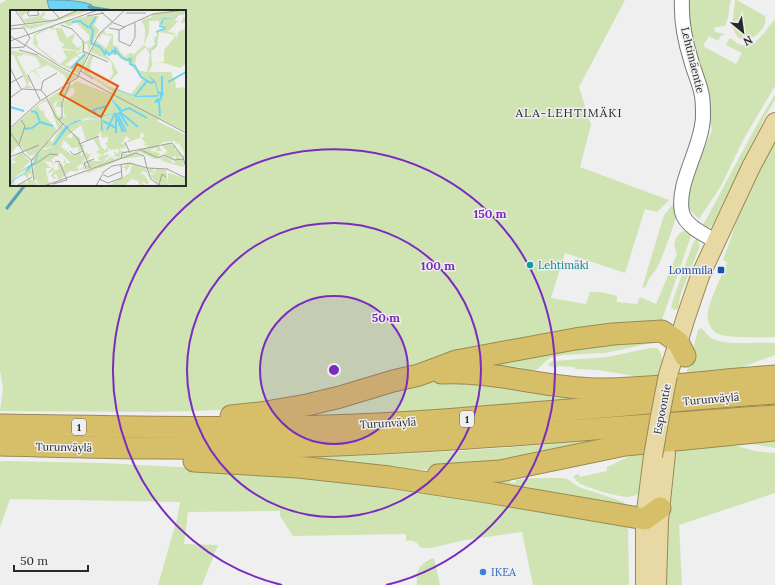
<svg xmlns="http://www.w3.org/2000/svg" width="775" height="585" viewBox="0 0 775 585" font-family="Lora,serif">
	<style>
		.green { fill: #cfe4b2; fill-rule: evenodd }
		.water { fill: #6fd3f3; stroke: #5aa0b7 }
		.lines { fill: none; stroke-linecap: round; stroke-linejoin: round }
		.stream { stroke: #5aa0b7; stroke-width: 3 }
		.minor-casing { stroke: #777879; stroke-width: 16 }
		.major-casing { stroke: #9a8a52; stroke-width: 20 }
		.highway-casing { stroke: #9a8a52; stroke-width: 23 }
		.minor { stroke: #fff; stroke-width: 14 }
		.major { stroke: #e7d8a4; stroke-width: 18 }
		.highway { stroke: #d7be68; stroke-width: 21 }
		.major-bridge-casing { stroke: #9a8a52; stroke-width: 20; stroke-linecap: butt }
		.major-bridge { stroke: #e7d8a4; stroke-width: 18 }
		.ring { fill: none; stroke: #7b2cbf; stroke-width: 2 }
		.culture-dot { fill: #0f9aa8; stroke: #efeff0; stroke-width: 1.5 }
		.transit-dot { fill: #1a4fb4; stroke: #efeff0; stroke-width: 1.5 }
		.shop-dot { fill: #3f7fe0; stroke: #efeff0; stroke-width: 1.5 }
		.labels { text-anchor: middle; stroke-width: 3; stroke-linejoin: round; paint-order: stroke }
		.shield { fill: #efeff0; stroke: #646465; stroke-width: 1 }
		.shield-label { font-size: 10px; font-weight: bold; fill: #29292a }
		.street-label { font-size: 11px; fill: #29292a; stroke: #efeff0 }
		.culture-label { font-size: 11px; fill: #0d838f; stroke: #efeff0; text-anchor: start }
		.transit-label { font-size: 11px; fill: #164399; stroke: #efeff0; text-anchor: end }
		.shop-label { font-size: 11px; fill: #366cbe; stroke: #efeff0; text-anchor: start }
		.neighbourhood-label { font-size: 12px; letter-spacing: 1px; fill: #2a2a2b; stroke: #efeff0 }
		.inset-river { fill: none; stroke: #6fd3f3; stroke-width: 2 }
		.inset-road { fill: none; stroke: #a0a0a1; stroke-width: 1 }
		.view { fill: #e8590c; fill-opacity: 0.15; stroke: #e8590c; stroke-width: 2 }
		.inset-edge { fill: none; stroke: #29292a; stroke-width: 2 }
		.centre { fill: #7b2cbf; stroke: #efeff0; stroke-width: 2 }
		.ring-label { font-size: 12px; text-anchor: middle; font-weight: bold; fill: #7b2cbf; stroke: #efeff0; stroke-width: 3; stroke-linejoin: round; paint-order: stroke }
	</style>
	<rect width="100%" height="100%" fill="#efeff0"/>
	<!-- green -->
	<g class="green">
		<path d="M 6,0 L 625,0 L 579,87 L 591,125 L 580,167 L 669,200 L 657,212 L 645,209 L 625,273 L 565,253 L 551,298 L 586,304 L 590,292 L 601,292 L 617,296 L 617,302 L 637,304 L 640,297 L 656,304 L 677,254 L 674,245 L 676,238 L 680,233 L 685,230 L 689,230 L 691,233 L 691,236 L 662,320 L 656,322 L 611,323 L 594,330 L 264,406 L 219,410 L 159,412 L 0,411 L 3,388 L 0,370 L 0,4 ZM 11,11 L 185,11 L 185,185 L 11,185 Z"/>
		<path d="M 687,0 L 731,0 C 728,9 730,18 725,26 L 716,27 L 714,28 L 715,32 L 724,34 L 723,36 L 721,35 L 718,41 L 709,36 L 703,46 L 736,64 L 742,53 L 726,45 L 729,39 L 732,39 C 750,57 763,34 774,20 L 775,21 L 775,86 L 744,138 L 721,186 L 699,219 L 686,206 L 694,173 L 712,130 L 711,125 L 707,122 L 707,87 L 693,59 Z"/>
		<path d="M 735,0 L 737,0 L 765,16 C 768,28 756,36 747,41 L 738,38 L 732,27 Z"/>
		<polygon points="775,94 775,100 766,115 713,224 709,228 704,226 703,225 754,130"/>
		<path d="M 775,141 L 775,337 C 760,337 729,339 716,333 C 710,329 706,318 708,311 C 712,294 721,278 727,262 L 723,260 L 741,209 Z"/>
		<path d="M 676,201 C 677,202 678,205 678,206 C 679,214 661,261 657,268 C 651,276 649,277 646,287 L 642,288 L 664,215 Z"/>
		<polygon points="697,238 700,246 681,293 678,309 674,310 671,307 673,300 693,243"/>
		<path d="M 701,328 C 706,331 708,338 715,340 C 730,345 758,342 775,343 L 775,355 L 740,368 L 686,375 L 698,330 Z"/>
		<polygon points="658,339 656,342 605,353 563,355 550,358 545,362 538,369 533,371 518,367 511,368 468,364 482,360"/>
		<path d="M 650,348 L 657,348 C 665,356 662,365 660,376 L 653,379 L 598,370 L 575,369 L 575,367 L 558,366 L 557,368 L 549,366 L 548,364 L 553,361 L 608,357 Z"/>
		<path d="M 453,378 L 652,393 C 531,403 410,413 288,417 L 426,381 Z"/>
		<polygon points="775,402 775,410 676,417 677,410"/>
		<polygon points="775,436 775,448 752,444 741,440"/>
		<path d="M 595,440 L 571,451 L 435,470 L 382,469 L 271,458 C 379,456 487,451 595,440 Z"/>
		<polygon points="729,444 755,451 775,453 775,493 679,525 682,585 663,585 670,446"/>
		<path d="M 646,450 L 641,493 C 637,495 633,496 628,497 C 618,497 588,488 579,483 C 576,481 575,479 573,476 L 579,474 L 580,477 L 607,471 L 607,467 L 641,451 Z"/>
		<path d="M 0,461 L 103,463 L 232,470 L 375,482 L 628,526 L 629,585 L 533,585 L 522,532 L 465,540 L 431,548 L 421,548 C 416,541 414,540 406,541 L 406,534 L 293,536 L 280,516 L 280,511 L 188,512 L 184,544 L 218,545 L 202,585 L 158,585 L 177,519 L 180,502 L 10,499 L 0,527 Z"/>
		<polygon points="530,478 563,478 567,479 579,487 624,502 629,508 490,483 510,481 511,483 516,482 516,480"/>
		<path d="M 434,558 L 440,585 L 417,585 C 415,571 420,562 434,558 Z"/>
	</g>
	<!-- water -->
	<path class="water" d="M 47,0 C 62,0 80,0 92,5 L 92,7 L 90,10 L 86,11 L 52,11 L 49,8 Z"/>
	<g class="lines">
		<!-- stream -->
		<g class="stream">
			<polyline points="89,7 114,11"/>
			<polyline points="7,208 25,185"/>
		</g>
		<!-- minor casing -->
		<g class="minor-casing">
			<path id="minor" d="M 682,0 C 681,20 685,41 691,60 C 694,72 700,84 702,96 C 703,102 703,110 703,117 C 702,148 676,183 682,212 C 685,226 705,235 716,241"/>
		</g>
		<!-- major casing -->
		<g class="major-casing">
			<g id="major">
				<polyline points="668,375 686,317 700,276 751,167 775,122"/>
				<polyline points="645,585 645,519 653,456"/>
				<polyline points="657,585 659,520 666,454"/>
			</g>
		</g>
		<!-- highway casing -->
		<g class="highway-casing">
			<g id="highway">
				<path d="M 441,373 C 493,370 544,388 596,389 C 656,389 715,380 775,376"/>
				<polyline points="231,416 260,413 307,405 340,397 393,381 419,375 456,361 575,339 613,334 662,331 678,342 685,356"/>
				<path d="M 0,425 C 126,427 252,430 378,424 C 511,417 643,402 775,393"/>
				<path d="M 0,445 C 92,447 185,450 277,447 C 443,443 609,427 775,416"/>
				<polyline points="194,461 298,467 389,477 493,493 645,519 660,508"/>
				<polyline points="438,475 500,471 625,445 775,430"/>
			</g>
		</g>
		<!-- minor -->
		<use href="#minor" class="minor"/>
		<!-- major -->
		<use href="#major" class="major"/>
		<!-- highway -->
		<use href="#highway" class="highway"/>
		<!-- major-bridge casing -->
		<g class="major-bridge-casing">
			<polyline id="major-bridge" points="653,456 660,416 668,375"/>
		</g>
		<!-- major-bridge -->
		<use href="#major-bridge" class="major-bridge"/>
	</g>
	<!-- distance rings -->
	<circle cx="334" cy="370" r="74" fill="#7b2cbf" fill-opacity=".12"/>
	<g class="ring">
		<circle cx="334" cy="370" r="74"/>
		<circle cx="334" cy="370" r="147"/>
		<path d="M282 585A221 221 0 1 1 386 585"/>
	</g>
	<!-- markers -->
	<circle class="culture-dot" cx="530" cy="265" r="4"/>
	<rect class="transit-dot" x="717" y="266" width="8" height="8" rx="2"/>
	<circle class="shop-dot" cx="483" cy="572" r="4"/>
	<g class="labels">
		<!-- shield labels -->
		<g class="shield">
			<rect x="460" y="411" width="14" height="16" rx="3"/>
			<rect x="72" y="419" width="14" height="16" rx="3"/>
		</g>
		<g class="shield-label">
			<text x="467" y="423">1</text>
			<text x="79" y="431">1</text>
		</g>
		<!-- street labels -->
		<g class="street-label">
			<text transform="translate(693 60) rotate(76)" y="4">Lehtimäentie</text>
			<text transform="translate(711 399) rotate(-5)" y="4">Turunväylä</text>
			<text transform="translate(662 409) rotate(-79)" y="4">Espoontie</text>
			<text transform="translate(388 423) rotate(-3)" y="4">Turunväylä</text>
			<text transform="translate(64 447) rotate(1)" y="4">Turunväylä</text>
		</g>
		<!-- culture labels -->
		<g class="culture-label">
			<text x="538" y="269">Lehtimäki</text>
		</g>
		<!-- transit labels -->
		<g class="transit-label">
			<text x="713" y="274">Lommila</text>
		</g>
		<!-- shop labels -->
		<g class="shop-label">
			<text x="491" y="576">IKEA</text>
		</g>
		<!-- neighbourhood labels -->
		<g class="neighbourhood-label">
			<text x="569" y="117">ALA-LEHTIMÄKI</text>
		</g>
	</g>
	<!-- overview -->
	<g transform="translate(10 10)">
		<rect width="176" height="176" fill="#efeff0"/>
		<path d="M 11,0 L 20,0 L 12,6 L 14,9 L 30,6 L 34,0 L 35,5 L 32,8 L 40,10 L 16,13 L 8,2 ZM 69,0 L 81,0 L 21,19 L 10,16 L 34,13 ZM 176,0 L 174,5 L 169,5 L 164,10 L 171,12 L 174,6 L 176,12 L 173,12 L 174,14 L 168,11 L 158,22 L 166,23 L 164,25 L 167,28 L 168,22 L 176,18 L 176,54 L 170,58 L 154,53 L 143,53 L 139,62 L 161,62 L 163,69 L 176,62 L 165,70 L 166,78 L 176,77 L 176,122 L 149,108 L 147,111 L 176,125 L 176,147 L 173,146 L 176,149 L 176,157 L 173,145 L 175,144 L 169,133 L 166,134 L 165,133 L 166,131 L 154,132 L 144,137 L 149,136 L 152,141 L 144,141 L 148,139 L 146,138 L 139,140 L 149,143 L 150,147 L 155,146 L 165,154 L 165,150 L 173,149 L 174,156 L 172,157 L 152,151 L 150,147 L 144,149 L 130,142 L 111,147 L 112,144 L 118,144 L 132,139 L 141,138 L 134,137 L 140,136 L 134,135 L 133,133 L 137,134 L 131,128 L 135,126 L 131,122 L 130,128 L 116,133 L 120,129 L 116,126 L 112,134 L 115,133 L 117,138 L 114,135 L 115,139 L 110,138 L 111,141 L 117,142 L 118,139 L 119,142 L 111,143 L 109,148 L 99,151 L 126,144 L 133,146 L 112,149 L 78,163 L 77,161 L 90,158 L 76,159 L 75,153 L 79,156 L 78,151 L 91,151 L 87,148 L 89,148 L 89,147 L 87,147 L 90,146 L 91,148 L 91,144 L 85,142 L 90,140 L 83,129 L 88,126 L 91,137 L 96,141 L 96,136 L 99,141 L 94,143 L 93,146 L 98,144 L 98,147 L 101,146 L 101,147 L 93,148 L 96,149 L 93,152 L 102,147 L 104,149 L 109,147 L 103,146 L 105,145 L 104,141 L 108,144 L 109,139 L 100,140 L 95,133 L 98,132 L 98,127 L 92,128 L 90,122 L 87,126 L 76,131 L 71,115 L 56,127 L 62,128 L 63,123 L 70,128 L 70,135 L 72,133 L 73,133 L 71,134 L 75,136 L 73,137 L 76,145 L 77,141 L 78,144 L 83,143 L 80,145 L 81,149 L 80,145 L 78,150 L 74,146 L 75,152 L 72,149 L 75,159 L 70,161 L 74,160 L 73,158 L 70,160 L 69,159 L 74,157 L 72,153 L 67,157 L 69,161 L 60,161 L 49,170 L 46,164 L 43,166 L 47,168 L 44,169 L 41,166 L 44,160 L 39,163 L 38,162 L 43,157 L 45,161 L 49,159 L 47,152 L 51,155 L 51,153 L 54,152 L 54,149 L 56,153 L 51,153 L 53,157 L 56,153 L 61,153 L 51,143 L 44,147 L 46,151 L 44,148 L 41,149 L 44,153 L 43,156 L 42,152 L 34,151 L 41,158 L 36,158 L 36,161 L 39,173 L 42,174 L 33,176 L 26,172 L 28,171 L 23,168 L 22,161 L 25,155 L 22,155 L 28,148 L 31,140 L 37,139 L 44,136 L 55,119 L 42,136 L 31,139 L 27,148 L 21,155 L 24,150 L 22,151 L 19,147 L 21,149 L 26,144 L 19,146 L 11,136 L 6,137 L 0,145 L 0,119 L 35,89 L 39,95 L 35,91 L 29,95 L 29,98 L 31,101 L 34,100 L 33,103 L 35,102 L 34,105 L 47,120 L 38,130 L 39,132 L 41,130 L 42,133 L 52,115 L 59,121 L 57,117 L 66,112 L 94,107 L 107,103 L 71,109 L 56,116 L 46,107 L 52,114 L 48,119 L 38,89 L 60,74 L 61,76 L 66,71 L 103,85 L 101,89 L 102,91 L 110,97 L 102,89 L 106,81 L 109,80 L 119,84 L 109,79 L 107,79 L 104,83 L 73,61 L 81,44 L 86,46 L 82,48 L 79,64 L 96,74 L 103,64 L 101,51 L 81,42 L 85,30 L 96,38 L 102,26 L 92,24 L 89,29 L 88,26 L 92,21 L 102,13 L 104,13 L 109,17 L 104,13 L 94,20 L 96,24 L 103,24 L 103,35 L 108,37 L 111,34 L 108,38 L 110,42 L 116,47 L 117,44 L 122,43 L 123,45 L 134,35 L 135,24 L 133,23 L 135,23 L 135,18 L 131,10 L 142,7 L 142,5 L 139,6 L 145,3 ZM 139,11 L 149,11 L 149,17 L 154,18 L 146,21 L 147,25 L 144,28 L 145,34 L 139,39 L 134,35 L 139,23 ZM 149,22 L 164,25 L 164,28 L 154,40 L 154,52 L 142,53 L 141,42 L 147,36 ZM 136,37 L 140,45 L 137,62 L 127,60 L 125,53 L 127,45 ZM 95,44 L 108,45 L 118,52 L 133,69 L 121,84 L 96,75 L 108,63 L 102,51 ZM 62,77 L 65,81 L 63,85 L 53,91 L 54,104 L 56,105 L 55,113 L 55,105 L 52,108 L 52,106 L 49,107 L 46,103 L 49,100 L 46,102 L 43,94 L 48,90 L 45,97 L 53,97 L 52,90 ZM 54,130 L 62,138 L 69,137 L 68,142 L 73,139 L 72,148 L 70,143 L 64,146 L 51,137 ZM 78,6 L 89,6 L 84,15 L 89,20 L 78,42 L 78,35 L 74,32 L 79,30 L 79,25 L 66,12 L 59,16 L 54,13 L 44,16 L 43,20 L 39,18 L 25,26 L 28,33 L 27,36 L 50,54 L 57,48 L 53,40 L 67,41 L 66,44 L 69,42 L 73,42 L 67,45 L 71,48 L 74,42 L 78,43 L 69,64 L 43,51 L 23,34 L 24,25 L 32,20 L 53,12 ZM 66,46 L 71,49 L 61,57 L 55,55 ZM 45,18 L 52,18 L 57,28 L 65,23 L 62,32 L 68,38 L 72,35 L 70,40 L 73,38 L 71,30 L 66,25 L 73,32 L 73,39 L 69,41 L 51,38 L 55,34 L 50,32 ZM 0,40 L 29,46 L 66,67 L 55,75 L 57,72 L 54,65 L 38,55 L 25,60 L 32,71 L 24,61 L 18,64 L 20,69 L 17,64 L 31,56 L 26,47 L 13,44 L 13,45 L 8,47 L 11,44 L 7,47 L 20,71 L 17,75 L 23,78 L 11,78 L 16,77 L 16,72 L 3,44 L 0,46 ZM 157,133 L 166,136 L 165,140 L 168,140 L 173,148 L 169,147 L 170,149 L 166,150 L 165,143 L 165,147 L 162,145 L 165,150 L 154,145 L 157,141 L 151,135 ZM 11,142 L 20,152 L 10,160 L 20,155 L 17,160 L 21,156 L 22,166 L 19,163 L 18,168 L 31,176 L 1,176 L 4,170 L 16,163 L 16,161 L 11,163 L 2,170 L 0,174 L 0,153 L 6,153 L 4,150 L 1,152 L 0,151 ZM 13,164 L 18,169 L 17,174 L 15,172 L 5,176 L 4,171 ZM 116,153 L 120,153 L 136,159 L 140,169 L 140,170 L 136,162 L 133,161 L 130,165 L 134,164 L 139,172 L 138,175 L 132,171 L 134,176 L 130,176 L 128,171 L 122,169 L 129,162 L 116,174 L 118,176 L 98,176 L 120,163 L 122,155 L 112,155 L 112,158 L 117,155 L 120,155 L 116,162 L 115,158 L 112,158 L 112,154 ZM 146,158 L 156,160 L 158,173 L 158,163 L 176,168 L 176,176 L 175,173 L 175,176 L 160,176 L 162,174 L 150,176 L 140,165 L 145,164 L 144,161 L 147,159 L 143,159 L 144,164 L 139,162 L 139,159 Z" fill="#cfe4b2" fill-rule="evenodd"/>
		<path d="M 176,1 L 172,3 L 167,4 L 166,8 L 153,9 L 153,12 L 150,16 L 153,16 L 155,17 L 156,18 L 154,20 L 147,22 L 148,26 L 144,29 L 146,32 L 147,36 L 140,41 L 141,44 L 141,45 L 139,50 L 141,55 L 138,64 L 141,67 L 142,69 L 143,69 L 146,72 L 148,81 L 154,83 L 150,92 L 144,93 L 146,89 L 150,88 L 150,83 L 148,86 L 146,87 L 126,87 L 107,80 L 102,89 L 111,98 L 111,101 L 110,102 L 92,107 L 93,121 L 91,120 L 91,107 L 75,109 L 60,115 L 45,135 L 30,141 L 27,150 L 16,163 L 4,170 L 0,176 L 2,170 L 16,162 L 17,157 L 24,152 L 30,141 L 42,136 L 55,117 L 65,111 L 110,102 L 101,89 L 107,79 L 125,86 L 148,85 L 145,72 L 141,69 L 138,64 L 141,55 L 139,49 L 141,45 L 140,42 L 140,41 L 147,35 L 144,29 L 148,26 L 146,21 L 155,18 L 149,17 L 153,8 L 165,8 L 167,4 Z" fill="#6fd3f3"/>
		<path class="inset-river" d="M 86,7 L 80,16 L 83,21 L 81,33 L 90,37 L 95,44 L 96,41 L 99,45 L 103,41 L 105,43 L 105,39 L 111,47 L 116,50 L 121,49 L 120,54 L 125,56 L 131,67 L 141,73 L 145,71M 62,12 L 70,11 L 79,18M 61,58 L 75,44M 158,72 L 176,62M 152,83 L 152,66M 125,86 L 137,71M 149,92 L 150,106M 0,97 L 14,101M 21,101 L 26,102 L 30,112 L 43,116M 111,101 L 119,98 L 137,108M 109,102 L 118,116M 110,102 L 128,117M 106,103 L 106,123M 107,103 L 116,122M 86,104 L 83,100 L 97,96M 107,108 L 113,122M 93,111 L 106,118M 14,119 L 22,118 L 30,112M 97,120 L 105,103"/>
		<path class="inset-road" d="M 5,0 L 15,14M 21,0 L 17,3 L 19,6 L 29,5 L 27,0M 42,0 L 50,9M 91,2 L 104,13 L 114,17 L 143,4 L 174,0M 116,3 L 136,3M 77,6 L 94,3M 51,15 L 62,19 L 74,32 L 73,43M 0,16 L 46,10 L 68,0M 99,18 L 109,20 L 115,17M 0,19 L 14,18 L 20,28 L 14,37 L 0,38M 109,20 L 109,31 L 120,36 L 125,27 L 125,13M 0,26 L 51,57 L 176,123M 0,31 L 88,0M 9,40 L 28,45M 73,41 L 98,52M 0,58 L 11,79M 71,61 L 83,69M 18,65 L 30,90M 0,73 L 13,66M 31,80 L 33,71 L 47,63M 36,87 L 46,107 L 68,129 L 80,158M 0,88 L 12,79 L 31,80 L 37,87M 49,110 L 52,107 L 52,93 L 60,73M 0,118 L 30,91 L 67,68 L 89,24 L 115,0M 0,122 L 13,141M 115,132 L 120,143M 9,134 L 15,116 L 11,110M 69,134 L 89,126M 129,139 L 148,148 L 154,145 L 164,150 L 174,149M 60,141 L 64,145 L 73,141M 12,142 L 21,150 L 24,171M 12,142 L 29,135M 0,147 L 12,142M 111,148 L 112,143 L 162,133 L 173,147 L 176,158M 21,151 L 53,114M 22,156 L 40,144 L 48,145M 76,159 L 74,153 L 84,149M 157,159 L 176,168M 92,163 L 102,156 L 120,153 L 137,158 L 141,169 L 150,176M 92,164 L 98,167 L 112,161M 89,169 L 98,173 L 112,168 L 111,154M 43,174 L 57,170 L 49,151 L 45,152M 8,175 L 22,167M 149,175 L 152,164 L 156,167M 34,176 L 126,143 L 134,146 L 137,158 L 158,159M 86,176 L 92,165"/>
		<path class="view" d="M 67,54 L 108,76 L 91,107 L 50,84 Z"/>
		<rect width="176" height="176" class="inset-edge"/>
	</g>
	<circle cx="334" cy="370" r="6" class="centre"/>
	<g class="ring-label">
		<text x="490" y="218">150 m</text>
		<text x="438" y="270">100 m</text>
		<text x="386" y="322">50 m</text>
	</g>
	<!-- north arrow -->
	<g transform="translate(743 32) rotate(151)" stroke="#efeff0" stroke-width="3" paint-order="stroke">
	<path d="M0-3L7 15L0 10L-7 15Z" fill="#29292a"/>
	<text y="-6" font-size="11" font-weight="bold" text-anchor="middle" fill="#29292a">N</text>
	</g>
	<!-- scale -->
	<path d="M14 565v6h74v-6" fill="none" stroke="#29292a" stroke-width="2"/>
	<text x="20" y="565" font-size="12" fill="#29292a" stroke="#efeff0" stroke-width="3" paint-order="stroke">50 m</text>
</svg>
